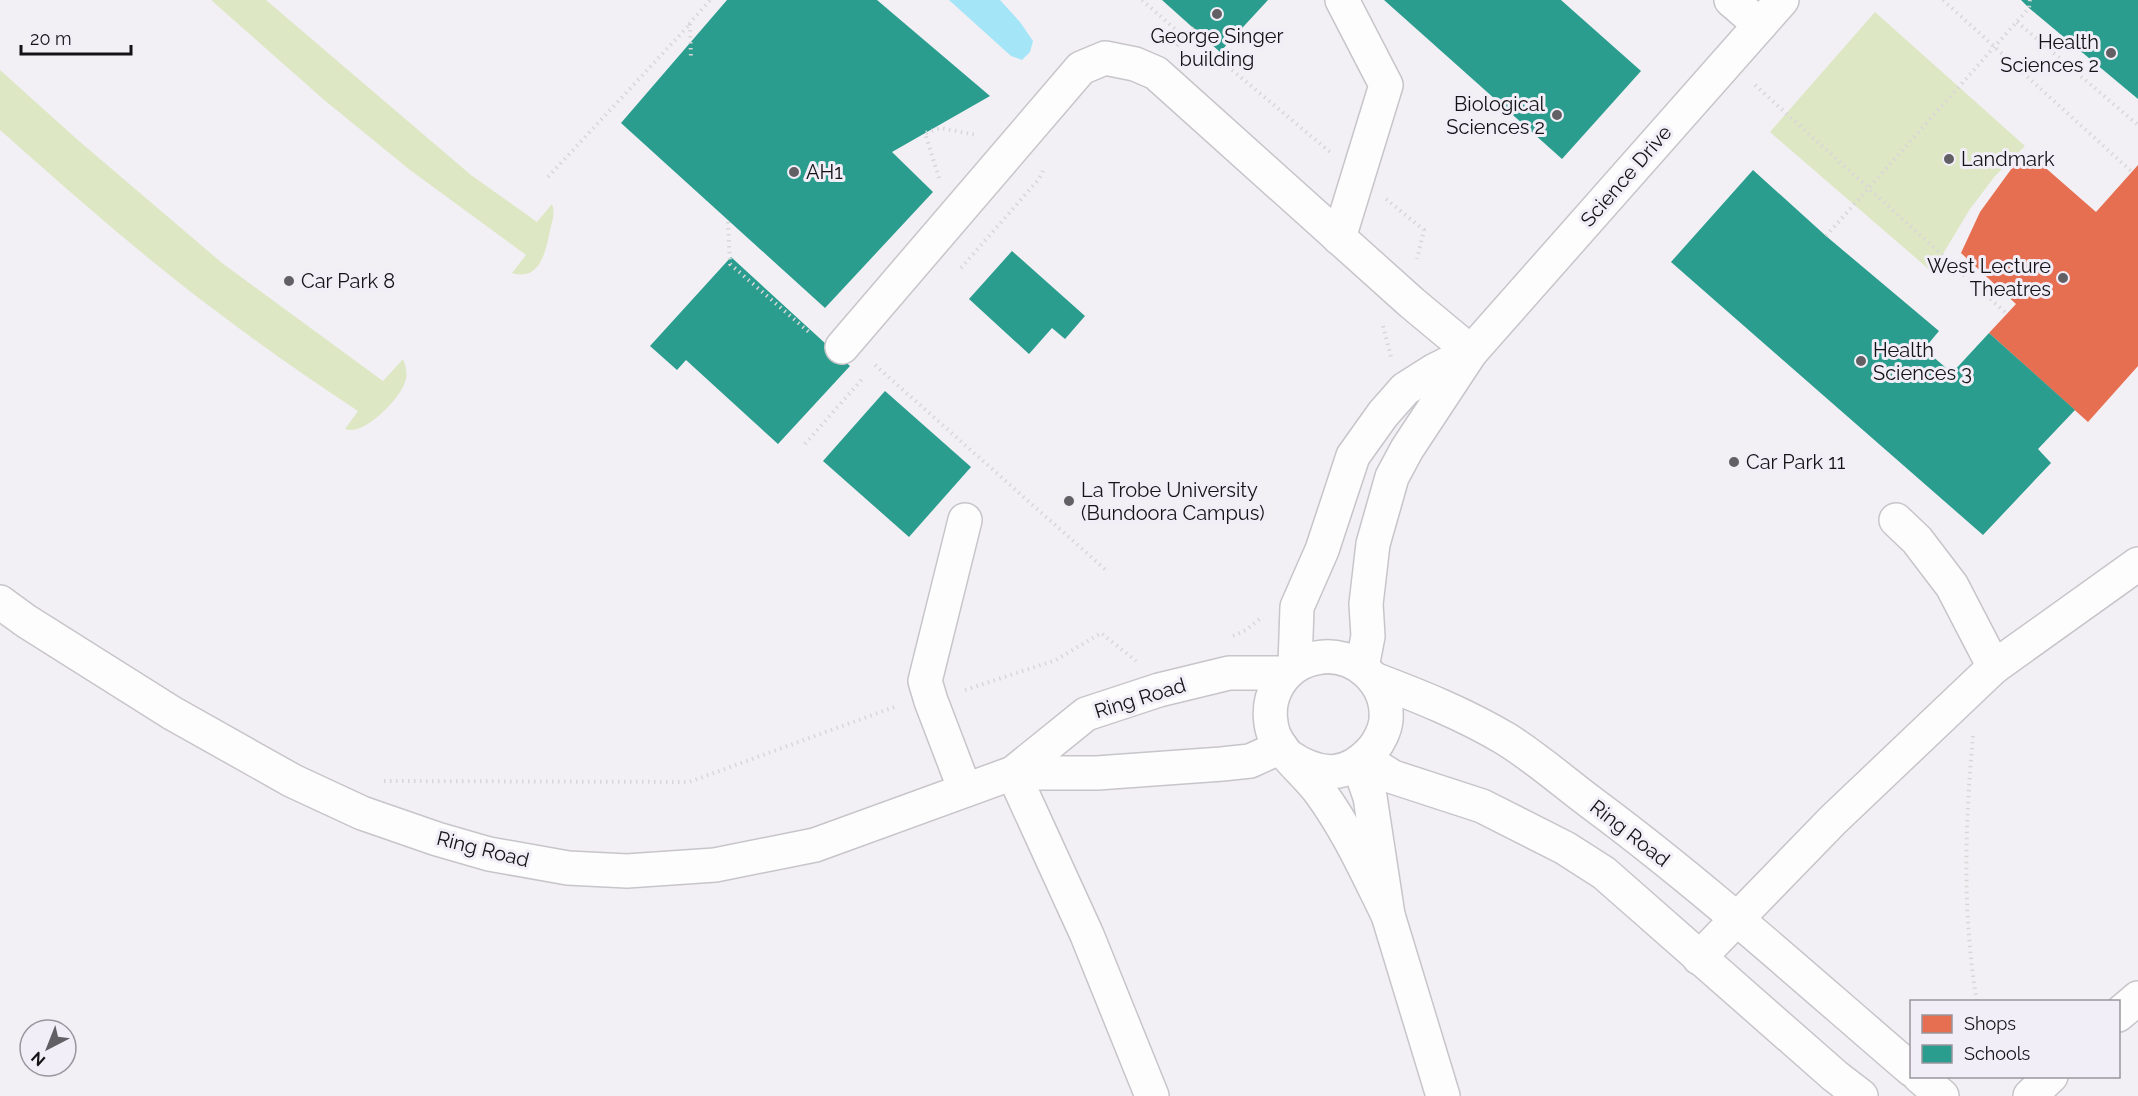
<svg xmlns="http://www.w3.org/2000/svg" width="2138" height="1096" viewBox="0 0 2138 1096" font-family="Raleway,sans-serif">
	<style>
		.green { fill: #dde7c4 }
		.water { fill: #a5e5f8 }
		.shops { fill: #e76f51 }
		.schools { fill: #2a9d8f }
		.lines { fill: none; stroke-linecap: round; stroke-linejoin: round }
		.minor-casing { stroke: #c7c5c9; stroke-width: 36 }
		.major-casing { stroke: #c7c5c9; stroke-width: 36 }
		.path { stroke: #d8d7d8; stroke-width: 4; stroke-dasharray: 1.5 4.5; stroke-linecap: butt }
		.minor { stroke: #fdfdfe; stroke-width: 33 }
		.major { stroke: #fdfdfe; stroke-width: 33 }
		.poi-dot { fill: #626064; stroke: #f1eef7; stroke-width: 2 }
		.labels { text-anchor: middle; stroke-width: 6; stroke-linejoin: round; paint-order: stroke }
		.poi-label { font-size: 20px; fill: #141316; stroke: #f1eef7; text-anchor: start }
		.street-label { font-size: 20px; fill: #141316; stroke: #f1eef7 }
	</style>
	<rect width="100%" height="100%" fill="#f2f0f5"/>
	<!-- green -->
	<g class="green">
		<path d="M 211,0 L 266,0 L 471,175 L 537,222 L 552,204 C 555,214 553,217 551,226 C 546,248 542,282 512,273 L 526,255 L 410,170 L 323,99 Z"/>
		<polygon points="1875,12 2025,146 1995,176 1970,209 1932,272 1770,132"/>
		<path d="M 0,70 L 79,141 L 222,263 L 383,381 L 403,359 C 406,367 408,374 405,382 C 400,399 363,437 345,429 L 358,411 C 311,380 265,348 220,314 C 143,257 71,193 0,130 Z"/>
	</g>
	<!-- water -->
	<polygon class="water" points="949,0 1000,0 1020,22 1033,41 1030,52 1022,60 1011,56"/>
	<!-- shops -->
	<polygon class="shops" points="2031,155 2096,212 2138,165 2138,366 2088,422 1989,333 2016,304 1961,253 1980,212 2012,168"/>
	<!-- schools -->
	<g class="schools">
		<polygon points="727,0 877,0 990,96 892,152 933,192 825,308 621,123"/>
		<polygon points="1162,0 1268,0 1220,52"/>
		<polygon points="1384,0 1561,0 1641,71 1562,159"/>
		<polygon points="2021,0 2138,0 2138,99 2029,8"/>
		<polygon points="1753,170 1826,236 1939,331 1924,349 1952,373 1989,333 2075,410 2038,449 2051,463 1983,535 1671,262"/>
		<polygon points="1012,251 1085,316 1065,339 1052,328 1029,354 969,299"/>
		<polygon points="731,257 850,366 778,444 686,360 677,370 650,346"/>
		<polygon points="885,391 971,467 909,537 823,461"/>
	</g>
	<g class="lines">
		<!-- minor casing -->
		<g class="minor-casing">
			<g id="minor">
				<polyline points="1731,0 1760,25"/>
				<polyline points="1339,238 1386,85 1342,0"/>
				<polyline points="842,347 1081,68 1105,58 1135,64 1156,73 1412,303 1471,352"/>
				<polyline points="965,520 925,681 931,701 965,790"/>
				<polyline points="1896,520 1917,540 1952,586 1994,667"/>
				<polyline points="0,602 26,621 172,713 293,781 362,813 437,839 489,854 568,868 627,871 715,865 815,845 1013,773 1086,714 1159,690 1229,673 1287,673"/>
				<polyline points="1295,665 1297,607 1322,550 1353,456 1383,414 1405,389 1435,370 1469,353"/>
				<polyline points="1362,667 1368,636 1366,604 1373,544 1392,477 1407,449 1471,352 1782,0"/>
				<path d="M 1374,679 C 1419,696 1464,714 1506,739 C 1538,759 1567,785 1597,807 C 1707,889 1808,981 1912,1070"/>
				<path d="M 1288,756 C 1319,777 1347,779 1373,749 C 1379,742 1385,730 1386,720 C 1389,681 1353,650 1316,658 C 1294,662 1278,678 1272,699 C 1269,710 1270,725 1274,735 C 1284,757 1306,773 1320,792 C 1348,830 1367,873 1388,915"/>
				<polyline points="1364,759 1393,777 1482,806 1565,848 1604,873 1835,1076 1861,1096"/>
				<polyline points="1358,763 1370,797 1388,915 1443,1096"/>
				<polyline points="1013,773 1087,935 1152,1096"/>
				<polyline points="1013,773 1097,773 1222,764 1250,761 1281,747"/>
				<polyline points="1699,958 1833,820 1994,667 2138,564"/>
				<polyline points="1919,1076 1942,1096"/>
			</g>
		</g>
		<!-- major casing -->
		<g class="major-casing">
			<g id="major">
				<polyline points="2118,1015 2138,998"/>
				<polyline points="2030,1096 2051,1076"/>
			</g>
		</g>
		<!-- path -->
		<g class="path">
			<polyline points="1142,0 1184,37 1177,46"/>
			<polyline points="1943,0 2132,172"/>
			<polyline points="2017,22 2138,125"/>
			<polyline points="689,24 710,0"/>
			<polyline points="690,24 691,60"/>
			<polyline points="1194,28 1184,37 1207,49 1330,152"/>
			<polyline points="1755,85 2007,314"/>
			<polyline points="548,177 690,24"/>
			<polyline points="939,178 925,133 941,128 976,135"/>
			<polyline points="1386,199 1424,230 1417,259"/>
			<polyline points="728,222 730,264 810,333"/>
			<polyline points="1826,236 2029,8 2030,0"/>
			<polyline points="961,268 1039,179 1043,171"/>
			<polyline points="1383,326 1391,357"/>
			<polyline points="875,365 1107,571"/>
			<polyline points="805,444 864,377"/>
			<polyline points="1233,636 1246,630 1262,617"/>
			<polyline points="965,690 1056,660 1101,633 1136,661"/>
			<path d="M 1973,736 C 1965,824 1962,914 1977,1002"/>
			<polyline points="384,781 689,782 897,706"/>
		</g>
		<!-- minor -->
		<use href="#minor" class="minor"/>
		<!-- major -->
		<use href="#major" class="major"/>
	</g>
	<!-- markers -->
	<g class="poi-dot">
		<circle cx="1217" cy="14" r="6"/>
		<circle cx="2111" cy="53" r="6"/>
		<circle cx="1557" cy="115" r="6"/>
		<circle cx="1949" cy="159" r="6"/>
		<circle cx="794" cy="172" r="6"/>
		<circle cx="2063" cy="278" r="6"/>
		<circle cx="289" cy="281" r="6"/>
		<circle cx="1861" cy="361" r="6"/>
		<circle cx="1734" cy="462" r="6"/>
		<circle cx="1069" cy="501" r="6"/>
	</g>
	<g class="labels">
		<!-- poi labels -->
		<g class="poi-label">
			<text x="1217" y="43" text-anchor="middle">George Singer<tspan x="1217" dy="23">building</tspan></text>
			<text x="2099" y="49" text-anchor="end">Health<tspan x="2099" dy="23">Sciences 2</tspan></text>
			<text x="1545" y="111" text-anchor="end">Biological<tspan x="1545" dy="23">Sciences 2</tspan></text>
			<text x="1961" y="166">Landmark</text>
			<text x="806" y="179">AH1</text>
			<text x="2051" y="273" text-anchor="end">West Lecture<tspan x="2051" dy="23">Theatres</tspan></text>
			<text x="301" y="288">Car Park 8</text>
			<text x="1873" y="357">Health<tspan x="1873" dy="23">Sciences 3</tspan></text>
			<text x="1746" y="469">Car Park 11</text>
			<text x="1081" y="497">La Trobe University<tspan x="1081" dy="23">(Bundoora Campus)</tspan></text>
		</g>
		<!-- street labels -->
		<g class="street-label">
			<text transform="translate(1626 176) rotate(-49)" y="7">Science Drive</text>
			<text transform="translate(1140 698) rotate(-17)" y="7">Ring Road</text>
			<text transform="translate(1630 833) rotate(38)" y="7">Ring Road</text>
			<text transform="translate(483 849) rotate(14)" y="7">Ring Road</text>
		</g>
	</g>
	<!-- legend -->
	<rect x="1910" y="1000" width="210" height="78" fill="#f1eef7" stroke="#99969d" stroke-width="1.5"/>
	<rect x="1922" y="1015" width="30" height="18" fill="#e76f51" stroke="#99969d" stroke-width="1.5"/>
	<text x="1964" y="1030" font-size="18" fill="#141316">Shops</text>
	<rect x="1922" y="1045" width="30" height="18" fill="#2a9d8f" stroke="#99969d" stroke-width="1.5"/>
	<text x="1964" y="1060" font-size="18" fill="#141316">Schools</text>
	<!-- north arrow -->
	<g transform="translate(48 1048) rotate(222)"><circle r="28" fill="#f1eef7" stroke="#99969d" stroke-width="1.5"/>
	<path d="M0-4.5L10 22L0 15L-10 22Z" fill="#626064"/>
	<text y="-9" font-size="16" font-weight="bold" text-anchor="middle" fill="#141316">N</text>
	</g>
	<!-- scale -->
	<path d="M21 45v9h110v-9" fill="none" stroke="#141316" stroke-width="3"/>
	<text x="30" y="45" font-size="18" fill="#141316" stroke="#f1eef7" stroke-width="4.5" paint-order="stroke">20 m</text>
</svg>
